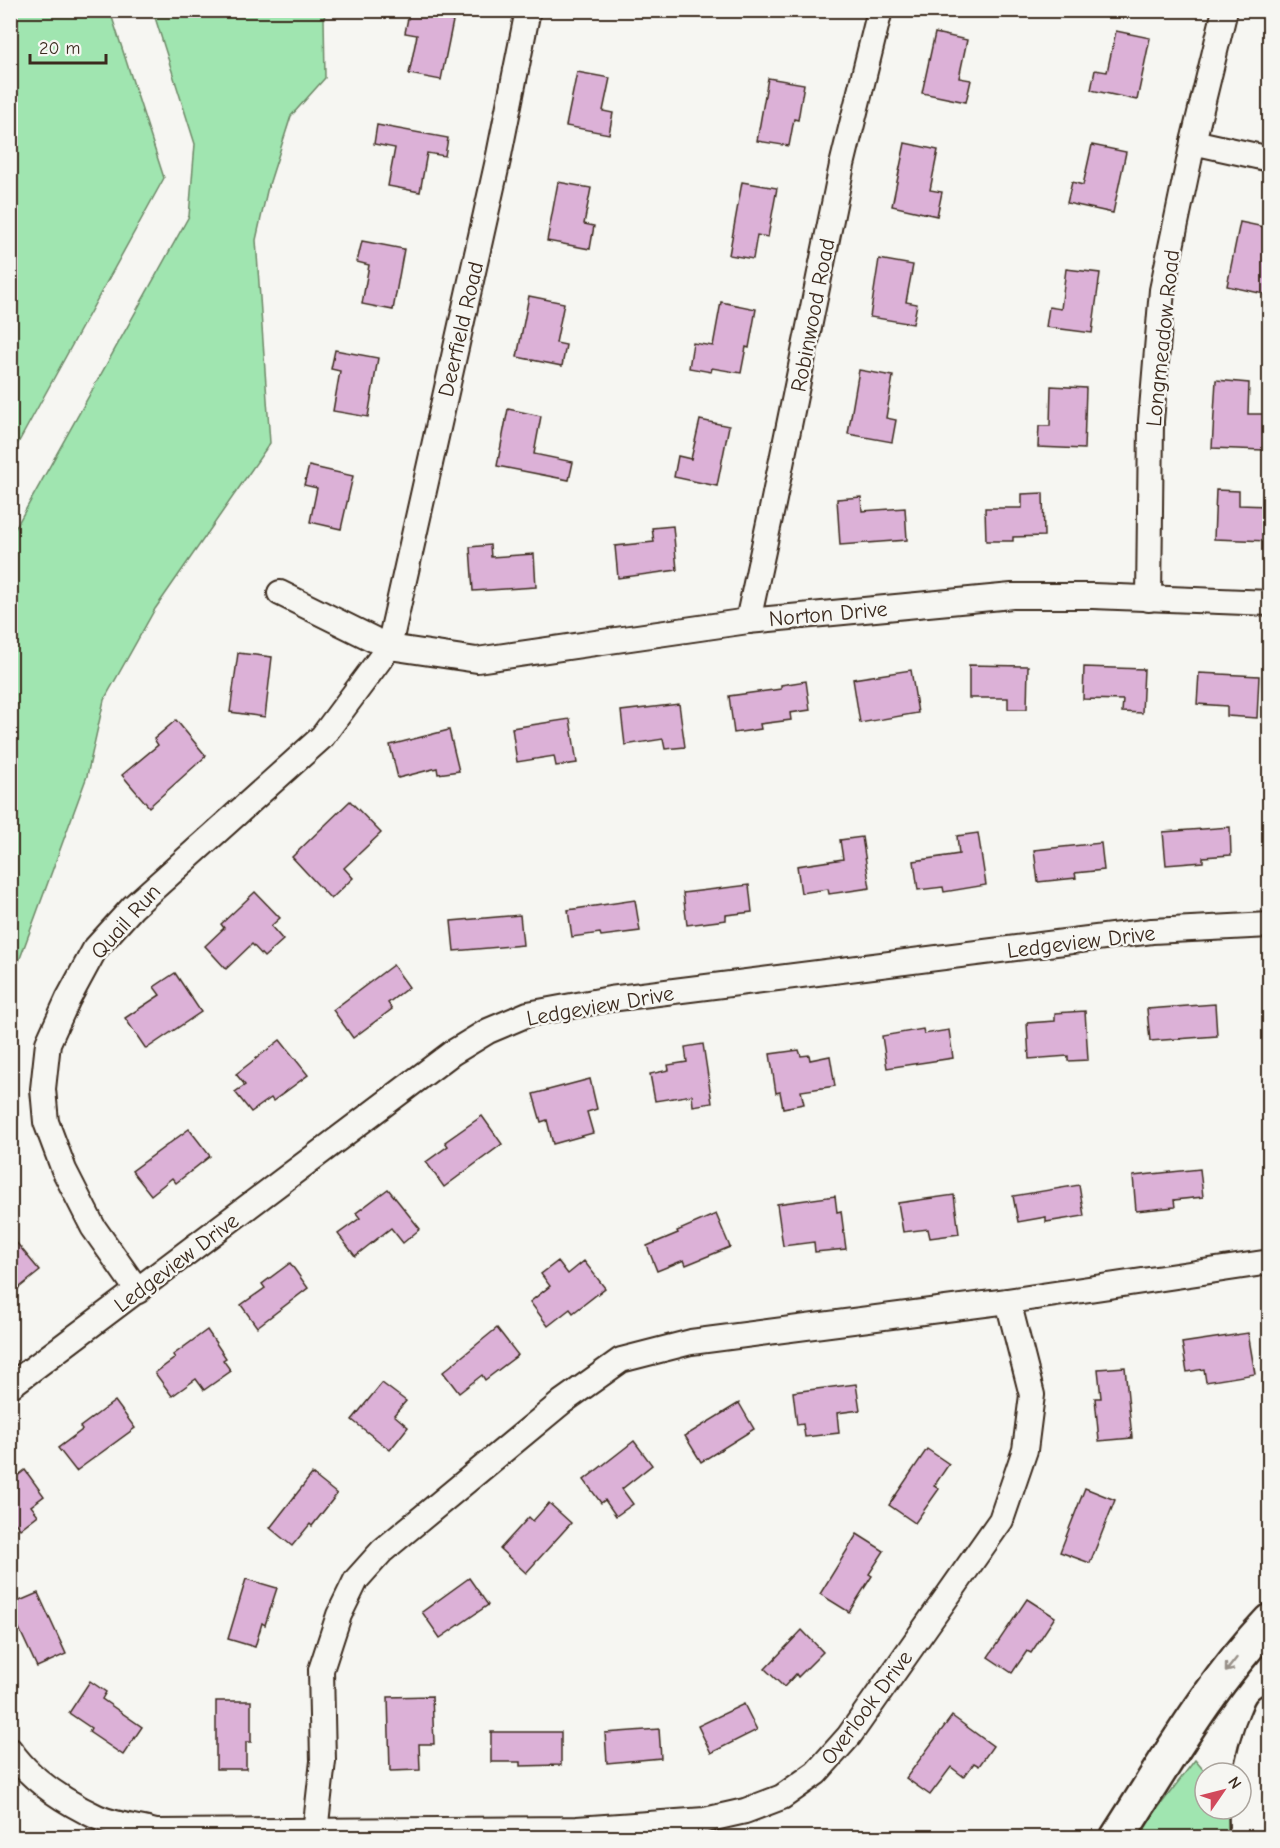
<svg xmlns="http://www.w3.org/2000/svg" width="1280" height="1848" viewBox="0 0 1280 1848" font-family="'Comic Neue',sans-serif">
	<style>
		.green { fill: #a0e5b0; stroke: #6e8867; stroke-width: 1.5 }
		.building { fill: #dcb1d7; stroke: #3b2a1e; stroke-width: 1.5 }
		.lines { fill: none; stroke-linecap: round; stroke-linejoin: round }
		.minor-casing { stroke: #3b2a1e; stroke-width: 28 }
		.motorway-casing { stroke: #3b2a1e; stroke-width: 38 }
		.minor { stroke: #f6f6f2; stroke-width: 24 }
		.motorway { stroke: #f6f6f2; stroke-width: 33 }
		.oneway { stroke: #989088 }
		.labels { text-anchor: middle; stroke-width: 5; stroke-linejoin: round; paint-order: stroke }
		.street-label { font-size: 22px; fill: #3b2a1e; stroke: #f6f6f2 }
	</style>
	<rect width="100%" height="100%" fill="#f6f6f2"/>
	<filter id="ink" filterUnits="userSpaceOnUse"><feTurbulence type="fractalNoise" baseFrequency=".0167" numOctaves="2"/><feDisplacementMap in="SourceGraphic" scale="12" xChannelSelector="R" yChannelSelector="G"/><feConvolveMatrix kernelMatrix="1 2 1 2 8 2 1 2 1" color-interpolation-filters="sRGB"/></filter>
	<g filter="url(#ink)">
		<!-- green -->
		<g class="green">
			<polygon points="11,10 110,11 164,178 11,456"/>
			<polygon points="153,11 326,11 324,18 325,78 291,116 267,191 256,240 270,443 155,609 104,700 87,776 11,983 11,536 189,216 195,144"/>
			<polygon points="1195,1760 1206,1773 1205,1809 1227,1809 1233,1837 1135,1838"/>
		</g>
		<!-- building -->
		<g class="building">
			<polygon points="409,13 453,21 441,80 409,74 417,35 405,33"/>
			<polygon points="1116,31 1150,38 1137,100 1091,90 1095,70 1107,72"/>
			<polygon points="935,33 967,40 959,78 971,80 966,102 922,93"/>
			<polygon points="577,72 610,78 603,111 613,113 609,134 566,126"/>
			<polygon points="768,78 804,84 798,120 794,119 789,146 757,141"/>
			<polygon points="377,125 448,138 445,156 427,153 420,192 388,186 395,148 374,144"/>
			<polygon points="905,143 938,150 930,190 942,192 937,216 892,206"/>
			<polygon points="1092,145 1126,152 1113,213 1067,203 1072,182 1083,185"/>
			<polygon points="558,182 591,188 584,224 594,226 590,249 547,241"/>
			<polygon points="742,182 777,188 768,237 757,235 753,259 729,255"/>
			<polygon points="1240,222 1269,228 1269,295 1227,286"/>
			<polygon points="362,241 404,249 393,310 362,304 369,265 357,262"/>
			<polygon points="879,259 913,265 906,302 917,304 913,324 870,317"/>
			<polygon points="1066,269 1100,273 1092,333 1046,327 1049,307 1061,309"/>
			<polygon points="529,296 564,303 556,343 566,345 562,366 517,357"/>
			<polygon points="721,302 756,309 749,348 746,347 741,373 712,368 711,372 689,368 693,343 713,346"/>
			<polygon points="335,350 378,358 368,417 333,411 340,371 331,369"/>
			<polygon points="859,370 893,376 886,418 896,420 892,442 848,434"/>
			<polygon points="1216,380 1249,383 1248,414 1265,414 1263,450 1212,448"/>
			<polygon points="1051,386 1086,388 1084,449 1038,447 1039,426 1050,426"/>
			<polygon points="508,409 541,416 534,454 573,462 569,480 497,466"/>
			<polygon points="700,420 729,426 717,486 674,477 678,456 691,459"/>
			<polygon points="309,466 353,476 341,529 310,522 317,488 304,485"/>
			<polygon points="1216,490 1239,491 1239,505 1269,506 1269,541 1214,539"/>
			<polygon points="1043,493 1044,536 1013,537 1013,541 986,541 985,508 1022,508 1022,494"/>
			<polygon points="861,497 862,511 905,508 907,540 840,545 837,499"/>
			<polygon points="673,526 677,570 618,578 615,546 654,542 652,528"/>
			<polygon points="490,545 491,557 534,554 536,587 473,591 470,547"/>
			<polygon points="238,653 272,657 265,717 230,712"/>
			<polygon points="969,665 1028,666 1027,709 1008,709 1008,698 969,698"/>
			<polygon points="1084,667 1144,669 1142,713 1122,712 1123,700 1083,699"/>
			<polygon points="911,670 918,713 860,723 853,679"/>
			<polygon points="1199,673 1259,676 1257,718 1227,716 1227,706 1197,704"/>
			<polygon points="806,681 810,710 790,713 791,720 760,724 761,729 734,733 729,696 781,689 781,685"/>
			<polygon points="679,704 685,747 665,749 663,739 625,745 621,711"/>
			<polygon points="570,719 577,763 556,766 554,756 517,762 512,728"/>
			<polygon points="176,720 206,756 149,807 122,775 158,745 154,739"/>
			<polygon points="449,730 459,771 438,774 437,768 398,778 390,745"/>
			<polygon points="350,801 381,833 344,868 353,878 331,899 292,857"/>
			<polygon points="1230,827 1231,855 1203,857 1203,862 1166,865 1163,832"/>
			<polygon points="978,833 986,885 944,892 943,887 918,890 914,861 959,854 957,836"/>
			<polygon points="862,837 870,888 829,894 828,889 801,893 797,866 843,859 840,840"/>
			<polygon points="1101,843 1104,870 1075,873 1076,878 1038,882 1034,850"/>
			<polygon points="749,885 752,912 726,915 726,920 687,925 683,893"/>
			<polygon points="255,892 280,918 271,926 283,940 264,957 252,944 226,969 205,946 224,928 221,924"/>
			<polygon points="635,900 640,931 601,936 600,933 572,937 568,910"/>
			<polygon points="520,915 523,945 454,951 451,921"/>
			<polygon points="393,965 409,987 388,1003 392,1009 353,1038 333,1010"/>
			<polygon points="175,973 201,1012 146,1049 125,1018 160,995 154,987"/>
			<polygon points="1215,1004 1217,1036 1150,1041 1147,1009"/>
			<polygon points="1085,1011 1088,1060 1068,1061 1068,1056 1029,1059 1027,1023 1055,1021 1055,1013"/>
			<polygon points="923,1029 924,1034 949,1030 953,1058 887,1068 882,1036"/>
			<polygon points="280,1040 308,1075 273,1101 271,1098 251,1112 235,1092 245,1085 236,1074"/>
			<polygon points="703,1044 712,1103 693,1106 692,1095 655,1101 650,1074 669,1070 668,1065 687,1062 685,1047"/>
			<polygon points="799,1050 801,1056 809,1055 810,1060 830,1056 835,1086 801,1091 804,1104 783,1108 780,1092 776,1093 770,1054"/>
			<polygon points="590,1079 597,1109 587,1112 593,1133 553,1144 547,1120 541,1122 533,1094"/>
			<polygon points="482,1116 502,1144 444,1187 426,1162 448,1146 445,1142"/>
			<polygon points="189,1129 210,1156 176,1183 172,1178 151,1195 132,1171"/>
			<polygon points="1200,1169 1203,1197 1174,1200 1175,1207 1136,1211 1133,1176"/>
			<polygon points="1079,1185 1084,1216 1046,1222 1046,1217 1018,1222 1013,1196"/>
			<polygon points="388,1189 420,1229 403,1243 391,1228 355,1256 338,1234 360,1218 356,1213"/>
			<polygon points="954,1195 959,1234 930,1238 928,1229 903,1232 898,1203"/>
			<polygon points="835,1196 837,1212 841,1211 846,1249 815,1252 814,1242 783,1246 777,1204"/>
			<polygon points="716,1214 730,1247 686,1265 684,1260 657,1271 647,1246 678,1233 677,1231"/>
			<polygon points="10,1235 40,1271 10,1295"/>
			<polygon points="558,1261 568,1274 584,1261 605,1288 573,1313 570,1309 548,1326 530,1302 550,1286 541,1274"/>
			<polygon points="290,1263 308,1288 257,1327 241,1305 265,1288 262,1284"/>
			<polygon points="497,1328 518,1355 485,1380 482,1375 459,1393 443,1372"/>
			<polygon points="207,1330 226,1358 223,1360 231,1371 204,1390 196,1379 172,1396 155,1373 175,1358 173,1355"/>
			<polygon points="1248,1333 1255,1374 1206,1382 1204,1369 1187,1372 1182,1343"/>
			<polygon points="1125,1367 1132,1438 1099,1441 1095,1398 1101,1398 1098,1369"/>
			<polygon points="382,1383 406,1401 394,1415 408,1427 390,1450 352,1420"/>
			<polygon points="856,1384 860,1410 837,1413 839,1433 805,1437 803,1424 797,1425 793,1392"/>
			<polygon points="115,1401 135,1428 76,1471 58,1448 82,1430 80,1427"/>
			<polygon points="739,1403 754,1429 701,1462 685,1436"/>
			<polygon points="634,1441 652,1465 622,1489 633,1504 616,1516 605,1500 601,1503 584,1480"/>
			<polygon points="927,1449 949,1464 934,1486 939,1489 915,1523 889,1505"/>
			<polygon points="25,1470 44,1496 31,1506 38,1515 20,1529 13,1520 10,1522 10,1479 12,1480"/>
			<polygon points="312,1474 337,1494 312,1526 310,1524 292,1546 270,1528"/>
			<polygon points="1085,1488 1115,1500 1090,1563 1060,1552"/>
			<polygon points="549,1503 571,1523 526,1573 500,1549 529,1517 533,1521"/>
			<polygon points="857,1534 884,1551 869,1574 872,1576 849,1612 820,1594"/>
			<polygon points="469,1578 488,1605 440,1638 422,1612"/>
			<polygon points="246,1579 277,1588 265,1625 262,1623 255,1647 228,1639"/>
			<polygon points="38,1593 66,1654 37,1667 10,1609 10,1605"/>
			<polygon points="1027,1599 1055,1617 1031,1653 1027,1651 1012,1673 988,1657"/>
			<polygon points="802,1630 823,1652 798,1677 796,1674 784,1687 765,1669"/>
			<polygon points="90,1681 106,1692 102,1699 142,1727 123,1755 89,1732 91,1728 69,1713"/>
			<polygon points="432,1696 434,1744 419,1744 420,1770 390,1771 388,1697"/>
			<polygon points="216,1701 251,1701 251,1742 246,1742 246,1769 216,1769"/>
			<polygon points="744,1704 757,1730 711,1753 698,1726"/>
			<polygon points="952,1716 993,1746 979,1766 974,1763 964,1777 951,1767 930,1795 906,1778"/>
			<polygon points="659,1729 661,1758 607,1763 605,1733"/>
			<polygon points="491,1732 561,1732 561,1765 520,1766 520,1762 491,1762"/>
		</g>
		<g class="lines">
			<!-- minor casing -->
			<g class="minor-casing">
				<g id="minor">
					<polyline points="1193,142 1270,159"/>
					<polyline points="280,593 389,647 477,660 748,621 1012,596 1093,596 1270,603"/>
					<polyline points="1149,599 1151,421 1162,290 1193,142 1225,10"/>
					<polyline points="748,621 773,504 842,165 880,10"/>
					<polyline points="138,1291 93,1227 64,1170 46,1122 43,1089 48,1043 68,999 95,949 133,907 322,737 389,647 498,160 528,10"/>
					<polyline points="10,1386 452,1053 488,1031 528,1014 610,999 1152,931 1270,925"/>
					<path d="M 10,1750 C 31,1780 65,1802 97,1817 C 115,1825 137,1827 156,1832 L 577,1829 L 705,1820 L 745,1811 L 782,1797 L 816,1773 L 849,1736 L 1001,1520 L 1025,1450 L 1032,1395 L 1008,1301"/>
					<polyline points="315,1832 323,1761 321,1670 339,1615 356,1580 382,1551 562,1402 621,1360 691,1342 1008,1301 1270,1262"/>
				</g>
			</g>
			<!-- motorway casing -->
			<g class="motorway-casing">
				<g id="motorway">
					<path d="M 1117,1838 C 1165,1764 1209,1685 1270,1621"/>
					<path d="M 1247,1838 C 1244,1794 1252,1751 1270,1711"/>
				</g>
			</g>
			<!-- minor -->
			<use href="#minor" class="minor"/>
			<!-- motorway -->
			<use href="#motorway" class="motorway"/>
		</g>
		<!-- one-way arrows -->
		<defs><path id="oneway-shaft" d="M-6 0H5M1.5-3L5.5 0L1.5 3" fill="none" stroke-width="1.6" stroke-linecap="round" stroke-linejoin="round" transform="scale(1.5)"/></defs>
		<use class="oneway" href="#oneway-shaft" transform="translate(1231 1665) rotate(128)"/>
	</g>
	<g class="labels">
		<!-- street labels -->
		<g class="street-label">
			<text transform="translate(812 315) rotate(-79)" y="8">Robinwood Road</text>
			<text transform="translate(460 329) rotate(-77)" y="8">Deerfield Road</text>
			<text transform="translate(1162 338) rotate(-84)" y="8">Longmeadow Road</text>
			<text transform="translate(828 613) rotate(-5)" y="8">Norton Drive</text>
			<text transform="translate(125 921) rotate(-48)" y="8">Quail Run</text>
			<text transform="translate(1081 941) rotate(-7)" y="8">Ledgeview Drive</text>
			<text transform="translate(600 1005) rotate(-10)" y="8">Ledgeview Drive</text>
			<text transform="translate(176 1262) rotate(-37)" y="8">Ledgeview Drive</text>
			<text transform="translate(866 1707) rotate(-53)" y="8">Overlook Drive</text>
		</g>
	</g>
	<!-- margin -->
	<rect width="1280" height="1848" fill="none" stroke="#f6f6f2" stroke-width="36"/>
	<rect x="18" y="18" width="1244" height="1812" fill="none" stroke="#3b2a1e" stroke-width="2" filter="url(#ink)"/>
	<!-- north arrow -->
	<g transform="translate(1223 1791) rotate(55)"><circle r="28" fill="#f6f6f2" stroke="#aba49d" stroke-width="1.5"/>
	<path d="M0-4.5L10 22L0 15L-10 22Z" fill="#d1495b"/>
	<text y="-9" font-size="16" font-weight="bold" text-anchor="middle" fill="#3b2a1e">N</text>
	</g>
	<!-- scale -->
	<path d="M30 54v9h76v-9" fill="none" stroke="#3b2a1e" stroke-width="3"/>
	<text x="39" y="54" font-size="18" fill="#3b2a1e" stroke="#f6f6f2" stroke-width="4.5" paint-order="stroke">20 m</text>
</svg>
